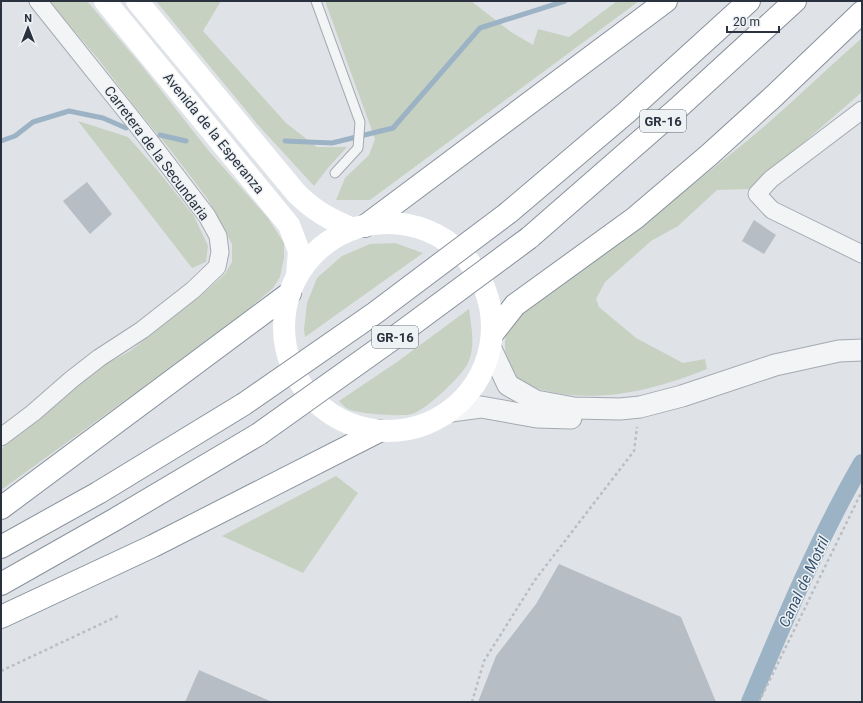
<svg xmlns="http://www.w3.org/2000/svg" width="863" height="703" viewBox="0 0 863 703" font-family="Roboto,sans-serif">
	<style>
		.green { fill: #c6d1c1 }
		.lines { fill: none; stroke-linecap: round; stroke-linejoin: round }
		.stream { stroke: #9cb3c5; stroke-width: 5 }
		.canal { stroke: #9cb3c5; stroke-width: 18 }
		.building { fill: #b7bdc4 }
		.service-casing { stroke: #a5aab1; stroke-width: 11 }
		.minor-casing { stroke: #a5aab1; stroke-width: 19 }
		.tertiary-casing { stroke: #a5aab1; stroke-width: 23 }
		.motorway-casing { stroke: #88929d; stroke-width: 24 }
		.path { stroke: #babec2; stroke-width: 2.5; stroke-dasharray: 3 3; stroke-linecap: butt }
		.service { stroke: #f2f4f6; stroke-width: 9 }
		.minor { stroke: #f2f4f6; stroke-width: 17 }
		.tertiary { stroke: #f2f4f6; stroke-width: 21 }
		.secondary { stroke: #fff; stroke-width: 22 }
		.motorway { stroke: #fff; stroke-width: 22 }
		.motorway-bridge-casing { stroke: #88929d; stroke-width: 24; stroke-linecap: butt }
		.motorway-bridge { stroke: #fff; stroke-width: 22 }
		.labels { text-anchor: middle; stroke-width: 3; stroke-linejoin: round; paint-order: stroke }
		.shield { fill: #eff2f5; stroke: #646c75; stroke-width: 1 }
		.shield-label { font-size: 13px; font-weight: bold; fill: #29323e }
		.street-label { font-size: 14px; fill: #29323e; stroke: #eff2f5 }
		.water-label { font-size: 15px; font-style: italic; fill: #36536f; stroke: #eff2f5 }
	</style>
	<rect width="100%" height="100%" fill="#dfe3e7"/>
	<!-- green -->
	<g class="green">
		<polygon points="50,1 87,1 142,66 208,150 268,218 284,243 284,258 280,277 273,288 250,308 138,391 1,490 1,449 69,392 106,364 130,351 198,298 225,274 232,262 232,244 207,198 172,152 132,103 99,60 65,20"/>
		<polygon points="156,1 221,1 203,31 286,123 317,147 347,147 328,168 314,186 258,125"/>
		<polygon points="325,1 471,1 511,32 533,45 538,29 569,37 617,1 639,1 370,200 336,200 345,178 369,155 375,139"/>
		<path d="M 862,38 L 862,92 L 750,189 L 717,190 L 678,226 L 651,241 L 605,282 L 596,299 L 599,307 L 636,338 L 683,363 L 705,359 L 707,369 C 657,389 601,404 547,391 C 521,386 504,371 505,343 C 505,337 507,327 511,323 C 519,313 539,300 550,292 C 574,276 597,260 619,242 C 669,203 719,165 767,124 C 799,96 830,66 862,38 Z"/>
		<polygon points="78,121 128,137 158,171 194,216 208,246 206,262 192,268"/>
		<polygon points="395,243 423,253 305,337 304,329 307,303 317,278 342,256 370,244"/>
		<path d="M 469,309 C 471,326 476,346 468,363 C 462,376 426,410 412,414 C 402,417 358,414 348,409 C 345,408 342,404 339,401 L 397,362 Z"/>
		<polygon points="336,476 358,493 303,573 222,536"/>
	</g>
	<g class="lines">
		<!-- stream -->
		<g class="stream">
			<polyline points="160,135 186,141"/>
			<polyline points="1,141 15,136 33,122 69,111 103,118 126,128"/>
			<polyline points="285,141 332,143 393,128 480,28 565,1"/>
		</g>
		<!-- canal -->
		<path class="canal" d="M 750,702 C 784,621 818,539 862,463"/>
	</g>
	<!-- building -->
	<g class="building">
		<polygon points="87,182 112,214 90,234 63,201"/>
		<polygon points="754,220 776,235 764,254 742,241"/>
		<polygon points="559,564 681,617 716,702 478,702 496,656 536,604"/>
		<polygon points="199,670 272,702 185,702"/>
	</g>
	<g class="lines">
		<!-- service casing -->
		<g class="service-casing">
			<polyline id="service" points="316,1 360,122 358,148 335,173"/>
		</g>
		<!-- minor casing -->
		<g class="minor-casing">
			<g id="minor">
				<polyline points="862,110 771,179 757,194 772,210 862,254"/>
				<polyline points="1,437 33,413 72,379 99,358 142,330 193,290 217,267 220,252 218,236 207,216 145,135 38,1"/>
			</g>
		</g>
		<!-- tertiary casing -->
		<g class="tertiary-casing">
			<g id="tertiary">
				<polyline points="491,349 508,385 536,401 574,408 620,409 640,407 682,396 775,365 839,351 862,350"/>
				<polyline points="451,411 481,407 537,417 571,418"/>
			</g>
		</g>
		<!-- motorway casing -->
		<g class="motorway-casing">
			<g id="motorway">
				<polyline points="508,213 627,112 749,1"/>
				<polyline points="365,226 666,1"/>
				<polyline points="529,238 678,108 795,1"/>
				<polyline points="493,333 515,305 635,218 709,155 774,96 862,12"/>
				<polyline points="1,508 290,293"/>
				<polyline points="1,547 98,493 244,404"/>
				<polyline points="1,584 114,520 259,434"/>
				<polyline points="1,617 153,546 379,431"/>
			</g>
		</g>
		<!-- path -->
		<g class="path">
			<polyline points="1,671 120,615"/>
			<polyline points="472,702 484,661 535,580 634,451 637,427"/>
			<polyline points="759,702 862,491"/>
		</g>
		<!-- service -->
		<use href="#service" class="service"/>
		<!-- minor -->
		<use href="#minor" class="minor"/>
		<!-- tertiary -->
		<use href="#tertiary" class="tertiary"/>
		<!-- secondary -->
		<g class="secondary">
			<polyline points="105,1 289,225 299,251 297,276"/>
			<path d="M 137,1 L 297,194 C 316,212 329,219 353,229"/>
			<circle cx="388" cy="327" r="104"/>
		</g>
		<!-- motorway -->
		<use href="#motorway" class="motorway"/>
		<!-- motorway-bridge casing -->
		<g class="motorway-bridge-casing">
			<g id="motorway-bridge">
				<polyline points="244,404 375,313 508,213"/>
				<polyline points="259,434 391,340 529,238"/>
			</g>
		</g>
		<!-- motorway-bridge -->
		<use href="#motorway-bridge" class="motorway-bridge"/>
	</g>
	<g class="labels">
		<!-- shield labels -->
		<g class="shield">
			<rect x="640" y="110" width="46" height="22" rx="3"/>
			<rect x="372" y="326" width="46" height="22" rx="3"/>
		</g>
		<g class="shield-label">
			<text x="663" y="126">GR-16</text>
			<text x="395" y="342">GR-16</text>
		</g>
		<!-- street labels -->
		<g class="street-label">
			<text transform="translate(214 133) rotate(51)" y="5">Avenida de la Esperanza</text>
			<text transform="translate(157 153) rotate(53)" y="5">Carretera de la Secundaria</text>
		</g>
		<!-- water labels -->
		<g class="water-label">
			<text transform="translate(804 582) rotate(-65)" y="5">Canal de Motril</text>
		</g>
	</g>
	<!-- border -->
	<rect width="863" height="703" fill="none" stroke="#29323e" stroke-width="4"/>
	<!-- north arrow -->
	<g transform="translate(28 28)" stroke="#eff2f5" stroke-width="3" paint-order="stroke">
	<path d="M0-3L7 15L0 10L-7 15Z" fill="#29323e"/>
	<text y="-6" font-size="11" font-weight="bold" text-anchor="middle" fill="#29323e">N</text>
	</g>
	<!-- scale -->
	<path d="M727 26v6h52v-6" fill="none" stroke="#29323e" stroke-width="2"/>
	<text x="733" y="26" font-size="12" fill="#29323e" stroke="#eff2f5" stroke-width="3" paint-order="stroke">20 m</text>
</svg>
